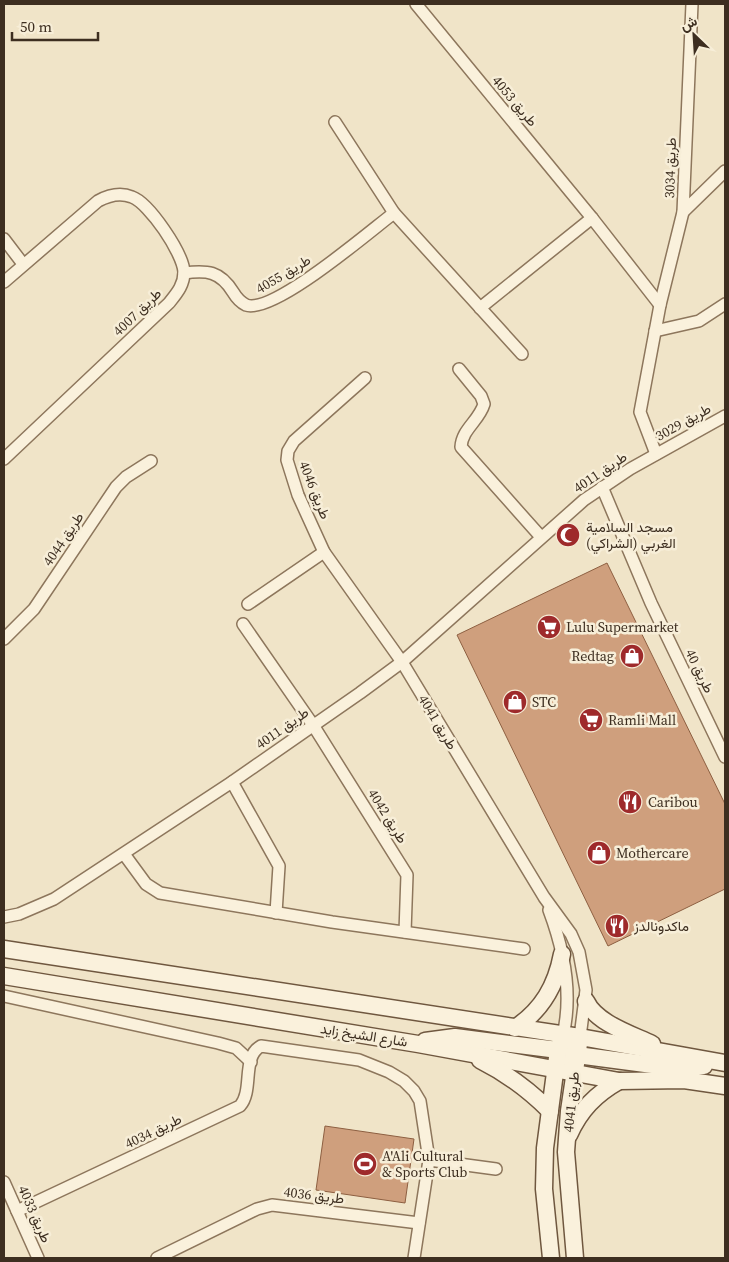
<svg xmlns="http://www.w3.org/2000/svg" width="729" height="1262" viewBox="0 0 729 1262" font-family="'Source Serif 4',Vazirmatn,serif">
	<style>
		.building { fill: #cf9f7d; stroke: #8d5f41 }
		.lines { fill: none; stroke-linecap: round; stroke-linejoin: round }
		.street-casing { stroke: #8d765c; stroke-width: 14 }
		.secondary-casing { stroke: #6f573f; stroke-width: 19 }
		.street { stroke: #faf1dc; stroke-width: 11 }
		.secondary { stroke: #faf1dc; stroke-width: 16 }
		.labels { text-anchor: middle; stroke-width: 5; stroke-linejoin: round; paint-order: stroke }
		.street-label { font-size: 14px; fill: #3d2e20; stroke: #f7eed8 }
		.poi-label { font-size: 14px; fill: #3d2e20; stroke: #f7eed8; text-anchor: start }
	</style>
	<rect width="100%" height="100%" fill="#f0e4c8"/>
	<!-- building -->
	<g class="building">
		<polygon points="607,563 725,804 725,889 608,946 457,635"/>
		<polygon points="325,1126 414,1139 405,1203 316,1190"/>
	</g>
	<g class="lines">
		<!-- street casing -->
		<g class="street-casing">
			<g id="street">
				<polyline points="416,4 592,218 660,305"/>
				<polyline points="335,122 394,213 522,354"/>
				<polyline points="683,212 725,171"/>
				<polyline points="4,239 23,264"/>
				<path d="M 184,273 C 207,270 220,271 233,292 C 236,297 240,302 246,305 C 273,315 370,231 394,213"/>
				<path d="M 4,282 L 98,201 C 109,195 120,192 132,197 C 149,203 183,253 184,272 C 184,285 177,293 169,303 L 4,459"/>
				<polyline points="480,308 592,218"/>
				<polyline points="655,331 699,321 725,304"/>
				<path d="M 459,369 L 481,396 L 484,404 C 479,421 462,429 461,447 L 541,537"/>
				<polyline points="365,378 294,441 288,451 287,460 298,495 324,552 402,662 544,897 571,934 579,952 586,990 580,1037"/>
				<polyline points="656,454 640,412 660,305 683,212 692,4"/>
				<polyline points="602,487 651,603 725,757"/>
				<polyline points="248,604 324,552"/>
				<polyline points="243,624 313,725 407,875 405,932"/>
				<polyline points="4,639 34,609 116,487 126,477 151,461"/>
				<polyline points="232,782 279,866 276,913"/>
				<polyline points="124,854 146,884 160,893 332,922 524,949"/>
				<path d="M 549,910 C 564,950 573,993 563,1035"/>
				<polyline points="4,917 19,914 54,899 232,782 360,693 402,662 584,500 630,469 725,416"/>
				<polyline points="4,996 218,1043 236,1048 251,1062"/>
				<polyline points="429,1160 496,1169"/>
				<polyline points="4,1182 38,1258"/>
				<path d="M 17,1211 L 240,1106 C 254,1090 241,1057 261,1046 L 359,1060 L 389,1072 L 404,1081 L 414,1091 L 420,1101 L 429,1160 L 414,1258"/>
				<polyline points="157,1258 257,1209 272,1205 419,1223"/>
			</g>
		</g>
		<!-- secondary casing -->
		<g class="secondary-casing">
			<g id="secondary">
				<polyline points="4,949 580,1037 725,1063"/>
				<polyline points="4,976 418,1044 619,1081 684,1080 725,1086"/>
				<path d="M 586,1001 C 596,1023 631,1034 652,1044"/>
				<path d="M 515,1028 C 542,1010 556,986 562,954"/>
				<polyline points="425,1041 455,1037 558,1050 568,1047"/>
				<polyline points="567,1057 577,1055 668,1067 704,1066"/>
				<path d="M 480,1060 C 506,1073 529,1090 550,1111"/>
				<path d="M 569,1135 C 580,1110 596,1094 619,1081"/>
				<polyline points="551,1258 544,1189 545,1148 558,1050 563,1035"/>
				<polyline points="575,1258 566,1152 569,1111 580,1037"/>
			</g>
		</g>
		<!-- street -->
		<use href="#street" class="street"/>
		<!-- secondary -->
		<use href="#secondary" class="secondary"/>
	</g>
	<!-- icons -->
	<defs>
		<g id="mosque-disc" transform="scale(1.25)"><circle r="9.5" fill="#9e2a2b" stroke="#f7eed8"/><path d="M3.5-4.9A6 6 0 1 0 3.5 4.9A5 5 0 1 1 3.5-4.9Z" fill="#fff"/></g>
		<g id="supermarket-disc" transform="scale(1.25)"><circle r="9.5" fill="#9e2a2b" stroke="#f7eed8"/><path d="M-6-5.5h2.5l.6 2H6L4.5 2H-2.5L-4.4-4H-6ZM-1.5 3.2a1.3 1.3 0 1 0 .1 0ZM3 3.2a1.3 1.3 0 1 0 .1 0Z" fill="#fff"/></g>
		<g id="shop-disc" transform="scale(1.25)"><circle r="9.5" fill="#9e2a2b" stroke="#f7eed8"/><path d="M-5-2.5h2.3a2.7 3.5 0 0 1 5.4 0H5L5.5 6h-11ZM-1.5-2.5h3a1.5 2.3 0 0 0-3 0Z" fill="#fff"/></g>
		<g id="restaurant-disc" transform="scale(1.25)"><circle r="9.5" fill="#9e2a2b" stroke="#f7eed8"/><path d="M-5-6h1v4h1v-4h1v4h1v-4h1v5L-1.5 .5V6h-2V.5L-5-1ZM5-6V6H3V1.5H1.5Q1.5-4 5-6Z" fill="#fff"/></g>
		<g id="stadium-disc" transform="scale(1.25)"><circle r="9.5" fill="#9e2a2b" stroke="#f7eed8"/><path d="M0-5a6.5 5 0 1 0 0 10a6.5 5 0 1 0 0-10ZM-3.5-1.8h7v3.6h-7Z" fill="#fff"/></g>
	</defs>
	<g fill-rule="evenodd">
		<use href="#mosque-disc" x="568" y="535"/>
		<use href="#supermarket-disc" x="549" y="627"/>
		<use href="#shop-disc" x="632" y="656"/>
		<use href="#shop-disc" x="515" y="702"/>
		<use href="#supermarket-disc" x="591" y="720"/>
		<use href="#restaurant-disc" x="630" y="802"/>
		<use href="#shop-disc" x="599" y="853"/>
		<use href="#restaurant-disc" x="617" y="926"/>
		<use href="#stadium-disc" x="365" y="1164"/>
	</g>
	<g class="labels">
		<!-- street labels -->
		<g class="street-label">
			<text transform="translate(515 101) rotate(50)" y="5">طريق 4053</text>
			<text transform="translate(670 168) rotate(-88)" y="5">طريق 3034</text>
			<text transform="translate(283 274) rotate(-31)" y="5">طريق 4055</text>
			<text transform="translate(137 312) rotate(-44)" y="5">طريق 4007</text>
			<text transform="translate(683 422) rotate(-29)" y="5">طريق 3029</text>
			<text transform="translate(600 472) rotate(-34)" y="5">طريق 4011</text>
			<text transform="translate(315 490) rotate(68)" y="5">طريق 4046</text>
			<text transform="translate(63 539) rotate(-56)" y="5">طريق 4044</text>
			<text transform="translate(700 671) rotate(64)" y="5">طريق 40</text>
			<text transform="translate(438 722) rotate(59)" y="5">طريق 4041</text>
			<text transform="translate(282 728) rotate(-35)" y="5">طريق 4011</text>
			<text transform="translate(388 816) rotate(58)" y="5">طريق 4042</text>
			<text transform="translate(364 1035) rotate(9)" y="5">شارع الشيخ زايد</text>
			<text transform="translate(571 1102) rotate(-84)" y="5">طريق 4041</text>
			<text transform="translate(153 1131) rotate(-26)" y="5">طريق 4034</text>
			<text transform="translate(314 1195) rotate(7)" y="5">طريق 4036</text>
			<text transform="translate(35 1214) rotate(66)" y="5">طريق 4033</text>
		</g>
		<!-- poi labels -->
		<g class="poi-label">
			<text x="586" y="532">مسجد السلامية<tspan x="586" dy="16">الغربي (الشراكي)</tspan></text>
			<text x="566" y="632">Lulu Supermarket</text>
			<text x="614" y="661" text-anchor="end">Redtag</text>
			<text x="532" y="707">STC</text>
			<text x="608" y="725">Ramli Mall</text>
			<text x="648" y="807">Caribou</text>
			<text x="616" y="858">Mothercare</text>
			<text x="634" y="931">ماكدونالدز</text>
			<text x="382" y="1161">A'Ali Cultural<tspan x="382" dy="16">&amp; Sports Club</tspan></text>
		</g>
	</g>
	<!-- border -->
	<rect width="729" height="1262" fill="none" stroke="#3d2e20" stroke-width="10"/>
	<!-- north arrow -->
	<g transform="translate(694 35) rotate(335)" stroke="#f7eed8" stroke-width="4" paint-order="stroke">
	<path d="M0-4L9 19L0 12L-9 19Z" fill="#3d2e20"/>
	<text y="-8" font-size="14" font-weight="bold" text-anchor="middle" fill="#3d2e20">ش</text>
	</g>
	<!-- scale -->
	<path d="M12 32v8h86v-8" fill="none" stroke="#3d2e20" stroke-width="2.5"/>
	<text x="20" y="32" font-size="15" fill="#3d2e20" stroke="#f7eed8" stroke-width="4" paint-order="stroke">50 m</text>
</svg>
